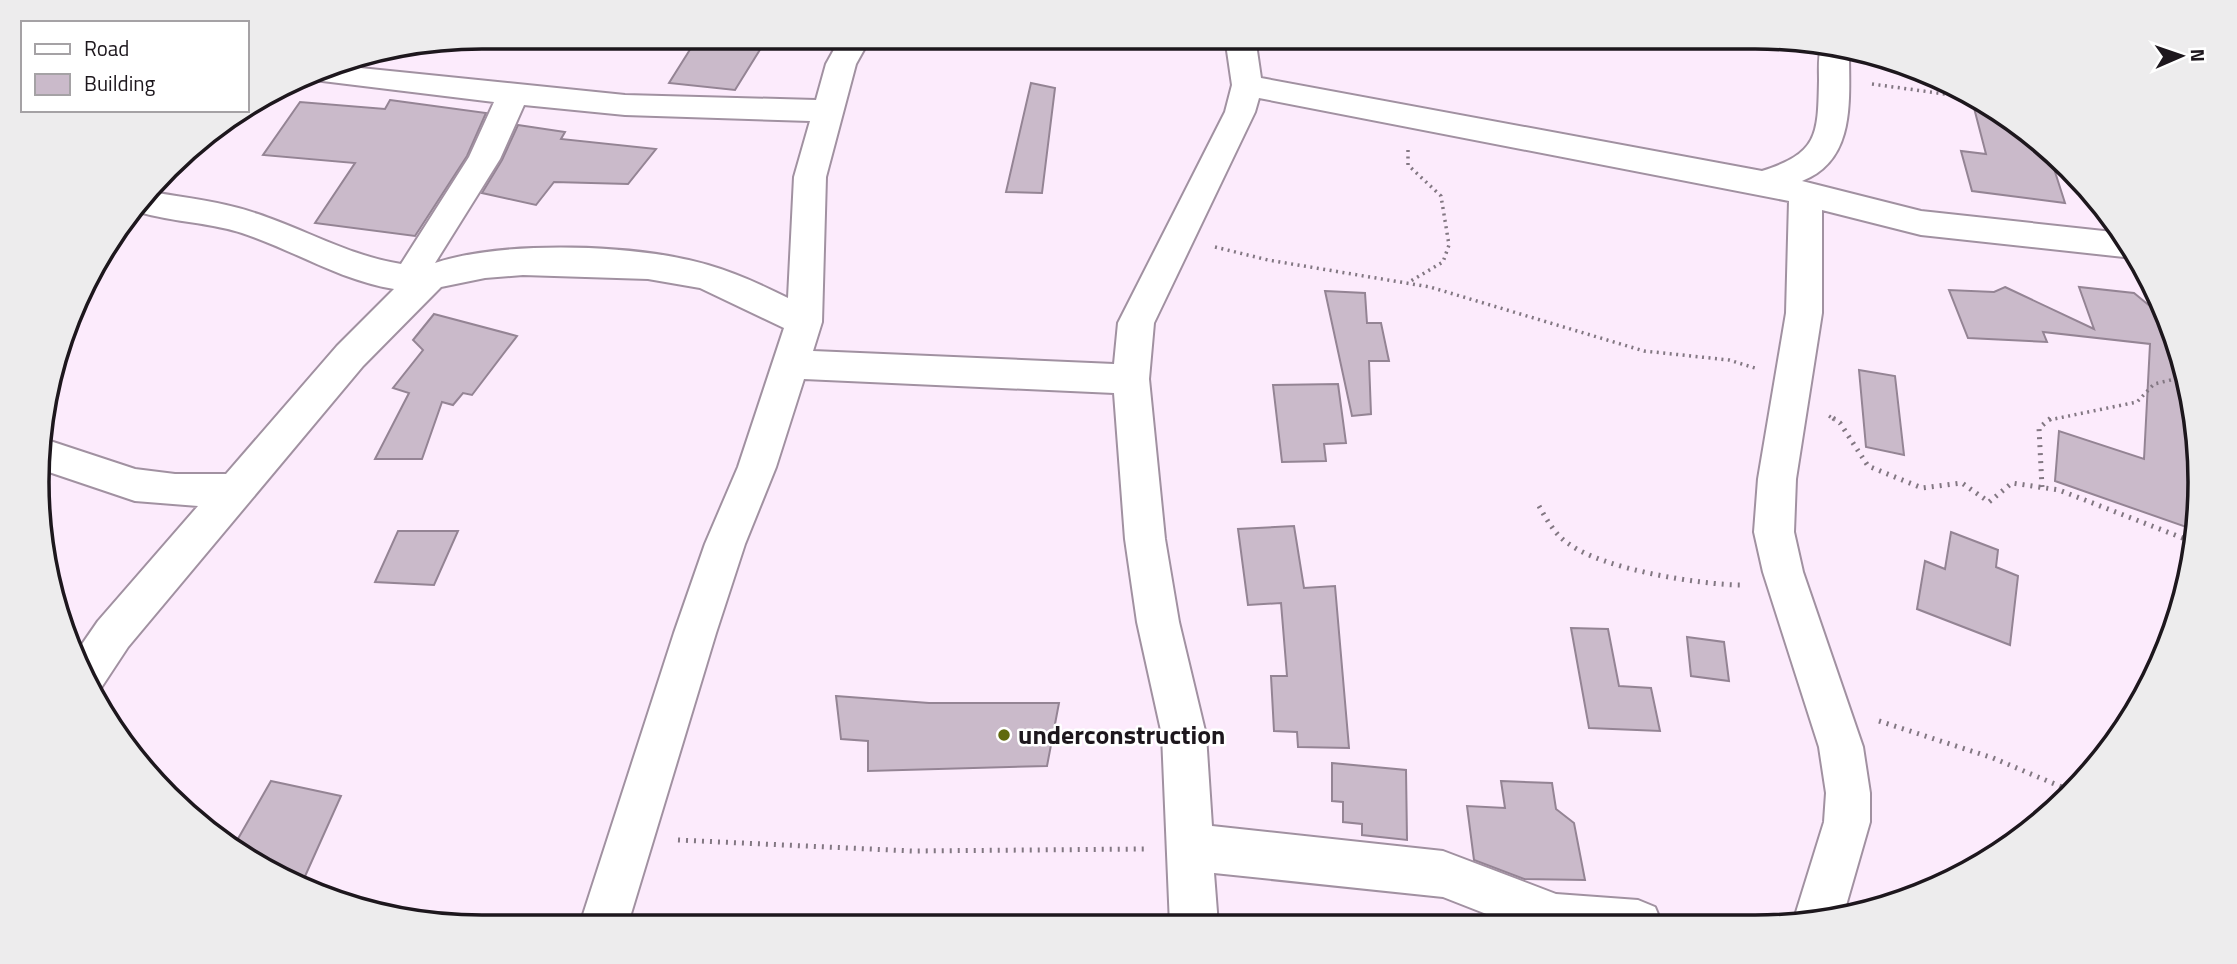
<svg xmlns="http://www.w3.org/2000/svg" width="2237" height="964" viewBox="0 0 2237 964" font-family="'Titillium Web',sans-serif">
	<style>
		.building { fill: #cabaca; stroke: #948494; stroke-width: 2 }
		.lines { fill: none; stroke-linecap: round; stroke-linejoin: round }
		.street-casing { stroke: #a191a1; stroke-width: 4 }
		.path-far1 { stroke: #827782; stroke-width: 3.5; stroke-dasharray: 2 4.5; stroke-linecap: butt }
		.path { stroke: #827782; stroke-width: 5; stroke-dasharray: 2 6; stroke-linecap: butt }
		.street { fill: #fff; fill-rule: evenodd }
		.poi-dot { fill: #60690d; stroke: #fff; stroke-width: 2.5 }
		.labels { text-anchor: middle; stroke-width: 5; stroke-linejoin: round; paint-order: stroke }
		.poi-label { font-size: 26px; font-weight: bold; fill: #1d171d; stroke: #fff; text-anchor: start }
		.rim { fill: none; stroke: #1d171d; stroke-width: 3.5 }
	</style>
	<rect width="100%" height="100%" fill="#fcebfc"/>
	<!-- building -->
	<g class="building">
		<polygon points="696,40 761,48 735,90 669,83"/>
		<polygon points="1031,83 1055,88 1042,193 1006,192"/>
		<polygon points="390,100 486,113 467,156 415,236 315,223 355,163 263,155 300,102 385,109"/>
		<polygon points="1973,104 2047,147 2065,203 1972,191 1961,151 1986,154"/>
		<polygon points="518,125 565,132 561,139 656,149 628,184 554,182 536,205 482,193 502,160"/>
		<polygon points="2005,287 2094,329 2079,287 2134,293 2151,307 2151,304 2159,304 2199,453 2189,528 2055,481 2059,431 2144,459 2150,344 2043,332 2047,342 1968,338 1949,290 1994,292"/>
		<polygon points="1325,291 1365,293 1367,323 1381,323 1389,361 1369,361 1371,414 1352,416"/>
		<polygon points="434,314 517,336 472,395 463,393 453,405 442,402 422,459 375,459 409,393 393,388 423,350 413,340"/>
		<polygon points="1859,370 1895,376 1904,455 1866,447"/>
		<polygon points="1338,384 1346,443 1324,444 1326,461 1282,462 1273,385"/>
		<polygon points="1294,526 1304,588 1335,586 1349,748 1298,747 1297,732 1274,731 1271,676 1287,676 1281,603 1248,605 1238,529"/>
		<polygon points="398,531 458,531 434,585 375,582"/>
		<polygon points="1951,532 1998,550 1996,567 2018,576 2010,645 1917,609 1925,561 1945,569"/>
		<polygon points="1571,628 1608,629 1619,686 1651,688 1660,731 1589,728"/>
		<polygon points="1687,637 1724,642 1729,681 1691,676"/>
		<polygon points="836,696 929,703 1059,703 1047,766 868,771 868,741 841,739"/>
		<polygon points="1332,763 1406,770 1407,840 1362,835 1362,824 1343,822 1343,802 1332,801"/>
		<polygon points="271,781 341,796 302,883 235,844"/>
		<polygon points="1501,781 1552,783 1556,809 1574,823 1585,880 1524,879 1474,860 1467,806 1505,808"/>
	</g>
	<g class="lines">
		<!-- street casing -->
		<g class="street-casing">
			<path id="street" d="M 841,37 L 871,37 L 856,64 L 826,177 L 822,322 L 813,351 L 1114,364 L 1118,323 L 1225,112 L 1232,85 L 1225,37 L 1255,37 L 1261,78 L 1762,171 C 1818,153 1818,136 1819,80 C 1819,70 1818,58 1821,48 L 1849,52 C 1849,100 1856,160 1802,181 L 1921,211 L 2113,232 L 2131,255 L 2124,257 L 1921,235 L 1822,210 L 1822,313 L 1796,479 L 1794,532 L 1803,572 L 1863,747 L 1870,793 L 1870,822 L 1843,916 L 1814,923 L 1793,922 L 1824,822 L 1826,793 L 1819,747 L 1763,572 L 1754,532 L 1758,479 L 1786,313 L 1789,201 L 1259,98 L 1255,112 L 1154,323 L 1149,379 L 1165,539 L 1179,622 L 1206,735 L 1212,826 L 1443,851 L 1556,894 L 1638,900 L 1655,907 L 1662,924 L 1512,924 L 1443,897 L 1214,873 L 1218,925 L 1170,925 L 1162,735 L 1137,622 L 1125,539 L 1114,393 L 804,379 L 776,467 L 745,544 L 716,633 L 627,927 L 579,927 L 674,633 L 705,544 L 738,467 L 784,328 L 700,288 L 648,279 L 523,275 L 485,278 L 441,287 L 363,366 L 128,647 L 101,688 L 92,691 L 78,650 L 98,621 L 198,506 L 135,501 L 43,470 L 44,439 L 135,469 L 175,474 L 226,474 L 337,346 L 394,289 C 339,280 294,250 242,233 C 208,222 170,222 136,211 L 152,192 C 187,198 224,202 258,214 C 306,230 350,256 401,264 L 469,157 L 494,102 L 306,79 L 331,65 L 625,95 L 816,100 L 826,64 ZM 524,105 L 625,115 L 810,121 L 794,177 L 788,298 C 762,285 736,273 708,265 C 637,244 505,240 435,263 L 500,159 Z"/>
		</g>
		<!-- path-far1 -->
		<g class="path-far1">
			<polyline points="1872,84 1959,96"/>
			<polyline points="1408,150 1408,165 1441,196 1449,245 1443,262 1409,282"/>
			<polyline points="1215,247 1268,260 1430,287 1644,351 1729,360 1755,368"/>
			<polyline points="1829,416 1835,420"/>
			<polyline points="2049,420 2137,402 2154,384 2179,378"/>
		</g>
		<!-- path -->
		<g class="path">
			<polyline points="1833,418 1840,423 1868,466 1922,488 1962,483 1989,502 2012,483 2059,490 2188,540"/>
			<polyline points="2042,487 2039,428 2051,418"/>
			<path d="M 1539,506 C 1547,520 1555,535 1569,544 C 1603,569 1700,585 1742,585"/>
			<polyline points="1879,721 1993,758 2069,790"/>
			<polyline points="678,840 912,851 1145,849"/>
		</g>
		<!-- street -->
		<use href="#street" class="street"/>
	</g>
	<!-- markers -->
	<circle class="poi-dot" cx="1004" cy="735" r="7"/>
	<g class="labels">
		<!-- poi labels -->
		<g class="poi-label">
			<text x="1018" y="744">underconstruction</text>
		</g>
	</g>
	<!-- crop -->
	<path d="M0 0H2237V964H0ZM482 49H1755A433 433 0 0 1 2188 482V482A433 433 0 0 1 1755 915H482A433 433 0 0 1 49 482V482A433 433 0 0 1 482 49Z" fill="#edeced" fill-rule="evenodd"/>
	<path class="rim" d="M482 49H1755A433 433 0 0 1 2188 482V482A433 433 0 0 1 1755 915H482A433 433 0 0 1 49 482V482A433 433 0 0 1 482 49Z"/>
	<!-- legend -->
	<rect x="21" y="21" width="228" height="91" fill="#ffffff" stroke="#a5a2a5" stroke-width="2"/>
	<rect x="35" y="44" width="35" height="10" fill="#ffffff" stroke="#a5a2a5" stroke-width="2"/>
	<text x="84" y="56" font-size="21" fill="#1d171d">Road</text>
	<rect x="35" y="74" width="35" height="21" fill="#cabaca" stroke="#a5a2a5" stroke-width="2"/>
	<text x="84" y="91" font-size="21" fill="#1d171d">Building</text>
	<!-- north arrow -->
	<g transform="translate(2181 56) rotate(88)" stroke="#ffffff" stroke-width="5" paint-order="stroke">
	<path d="M0-5L12 26L0 18L-12 26Z" fill="#1d171d"/>
	<text y="-10" font-size="19" font-weight="bold" text-anchor="middle" fill="#1d171d">N</text>
	</g>
</svg>
